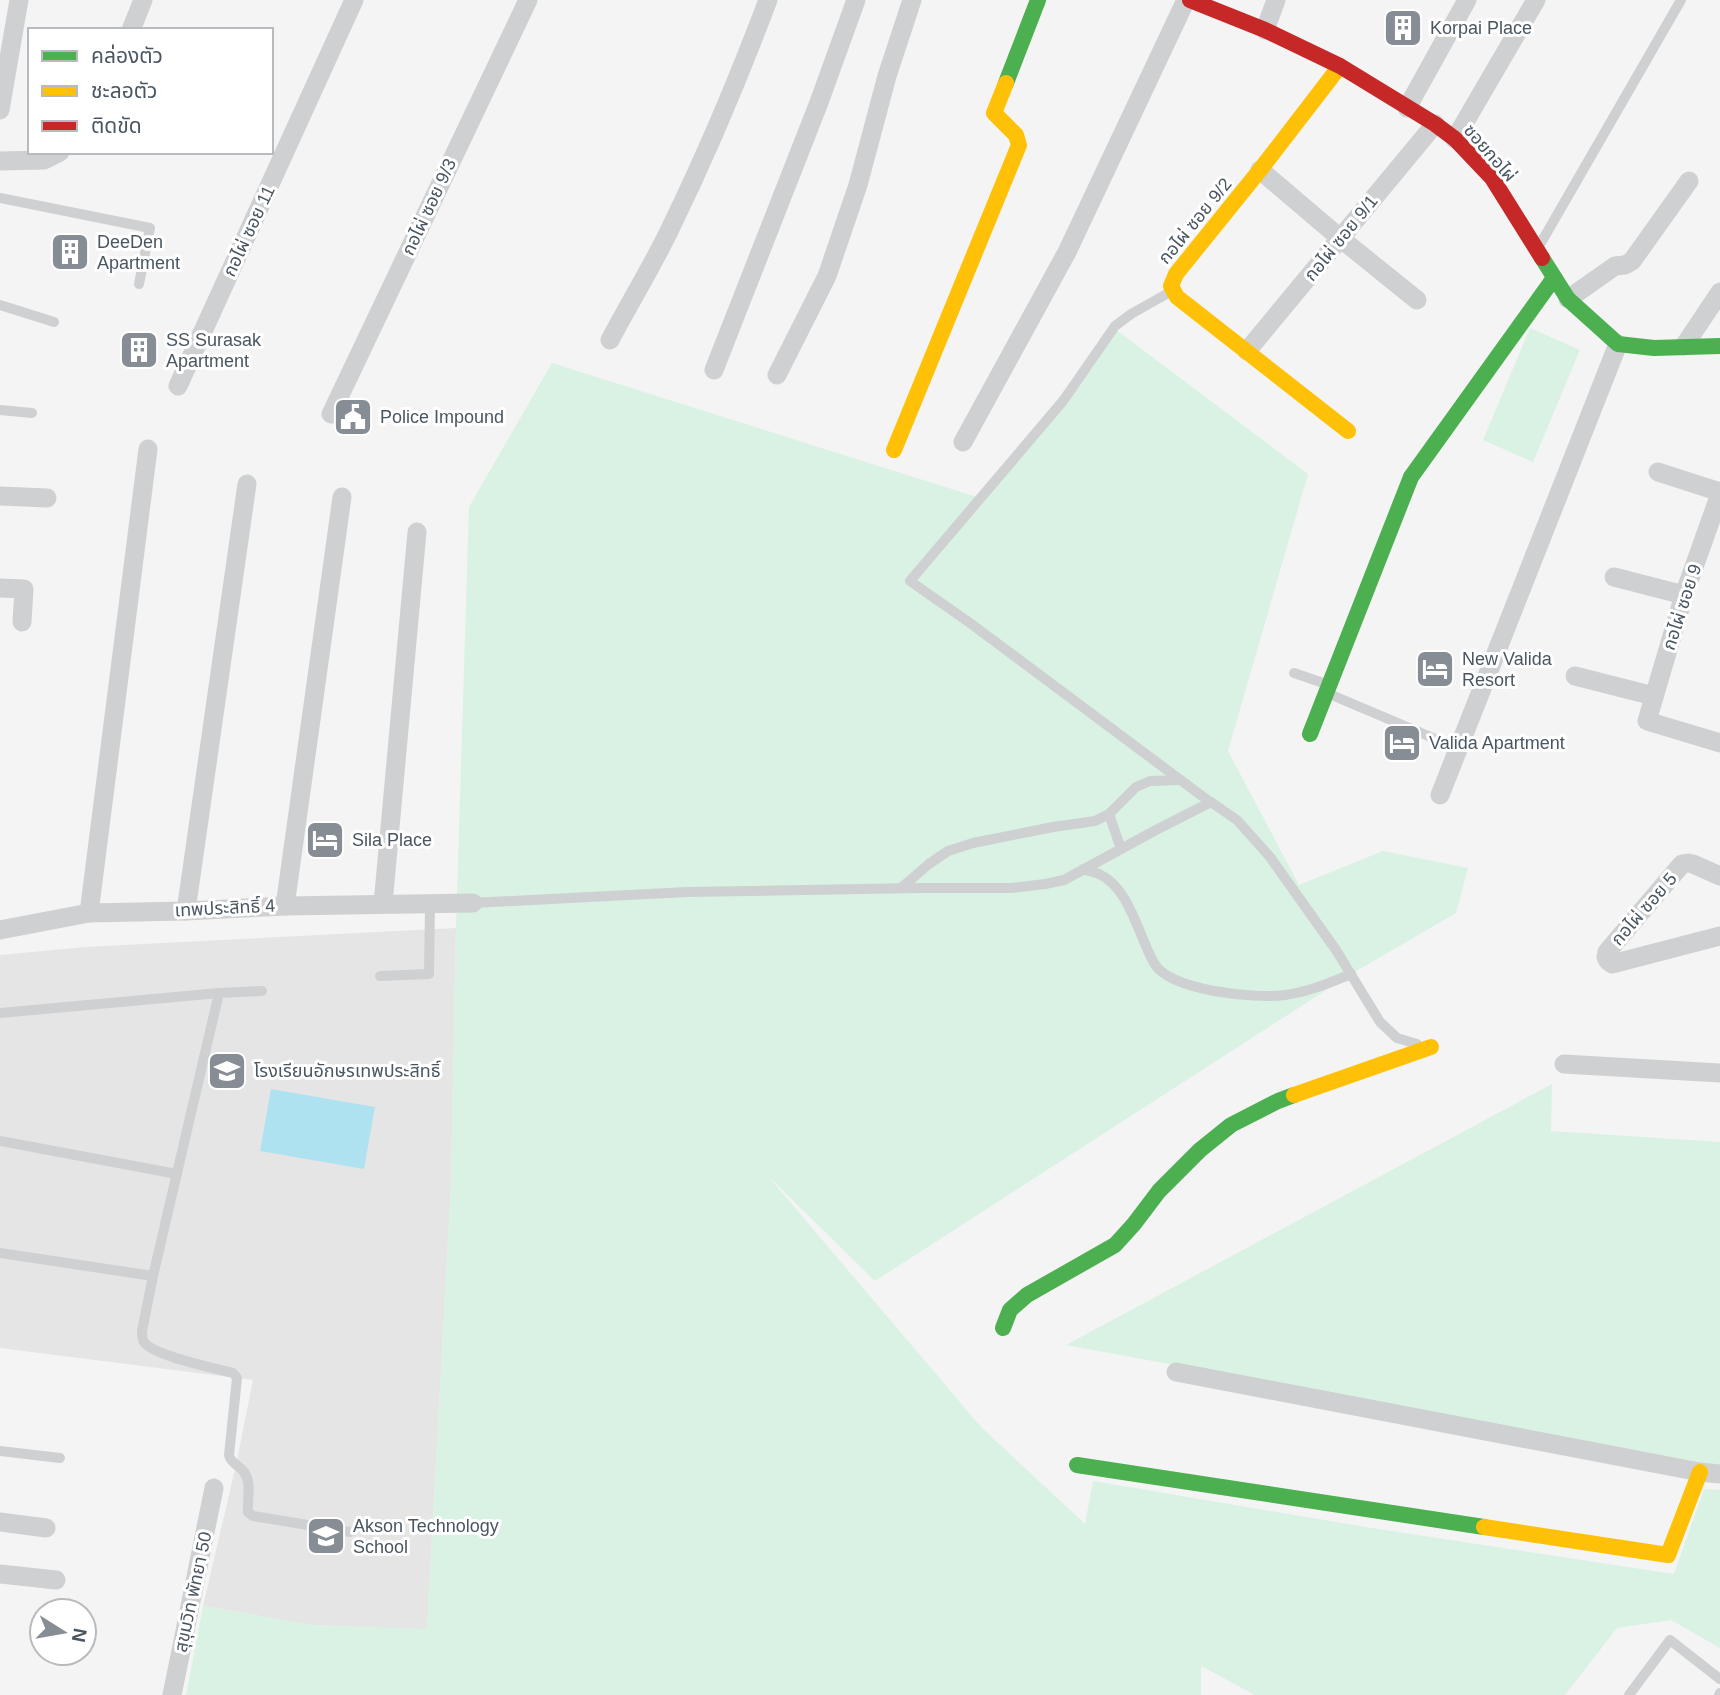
<svg xmlns="http://www.w3.org/2000/svg" width="1720" height="1695" viewBox="0 0 1720 1695" font-family="Arial,'Noto Sans Thai',sans-serif">
	<style>
		.education { fill: #e6e5e6 }
		.green { fill: #d9f2e3 }
		.water { fill: #aee2f0 }
		.lines { fill: none; stroke-linecap: round; stroke-linejoin: round }
		.lane { stroke: #ced0d2; stroke-width: 10 }
		.street { stroke: #ced0d2; stroke-width: 19 }
		.fast { stroke: #4caf50; stroke-width: 16 }
		.slow { stroke: #ffc107; stroke-width: 16 }
		.jam { stroke: #c62828; stroke-width: 16 }
		.labels { text-anchor: middle; stroke-width: 6; stroke-linejoin: round; paint-order: stroke }
		.poi-label { font-size: 18px; fill: #4a5661; stroke: #fff; text-anchor: start }
		.street-label { font-size: 18px; fill: #4a5661; stroke: #fff }
	</style>
	<rect width="100%" height="100%" fill="#f4f4f4"/>
	<!-- education -->
	<polygon class="education" points="456,928 451,1186 427,1630 311,1625 203,1606 236,1465 253,1380 0,1348 0,955 85,947"/>
	<!-- green -->
	<g class="green">
		<polygon points="1530,328 1580,350 1533,462 1483,440"/>
		<polygon points="1115,329 1308,474 1228,751 1299,885 1383,851 1468,868 1456,913 1351,974 875,1281 768,1176 981,1427 1085,1524 1093,1481 1372,1528 1674,1574 1704,1489 1720,1490 1720,1648 1671,1620 1617,1628 1565,1695 1255,1695 1201,1666 1201,1695 186,1695 203,1606 311,1625 427,1629 451,1186 456,928 469,507 552,363 977,497"/>
		<polygon points="1552,1084 1551,1131 1720,1142 1720,1466 1066,1345"/>
	</g>
	<!-- water -->
	<polygon class="water" points="271,1089 375,1107 364,1169 260,1151"/>
	<g class="lines">
		<!-- lane -->
		<g class="lane">
			<polyline points="0,198 150,228 139,284"/>
			<polyline points="1538,248 1681,0"/>
			<polyline points="1172,291 1131,314 1115,326 1063,401 910,581 970,623 1202,796 1237,820 1270,857 1336,950 1380,1022 1397,1038 1417,1044"/>
			<polyline points="0,305 54,322"/>
			<polyline points="0,410 32,413"/>
			<polyline points="1294,673 1329,685"/>
			<polyline points="1327,693 1459,749"/>
			<polyline points="1109,814 1121,849"/>
			<path d="M 1083,869 C 1088,871 1094,872 1099,874 C 1130,888 1138,935 1154,963 C 1170,991 1255,999 1285,995 C 1308,992 1329,983 1351,974"/>
			<polyline points="901,888 929,864 948,851 973,843 1053,827 1095,821 1109,814 1136,787 1150,781 1180,780"/>
			<polyline points="473,903 687,892 919,888 1012,888 1045,884 1064,880 1156,830 1211,802"/>
			<polyline points="380,976 429,974 430,905"/>
			<path d="M 262,991 L 219,993 L 153,1276 L 142,1331 C 142,1335 142,1339 144,1342 C 153,1356 215,1368 233,1373 L 237,1378 L 229,1455 C 231,1464 239,1465 244,1472 C 252,1483 247,1499 248,1512 L 253,1516 L 350,1532"/>
			<polyline points="0,1013 219,993"/>
			<polyline points="0,1141 177,1174"/>
			<polyline points="0,1253 153,1276"/>
			<polyline points="0,1451 60,1458"/>
			<polyline points="1629,1695 1670,1640 1720,1679"/>
			<polyline points="1719,1695 1720,1693"/>
		</g>
		<!-- street -->
		<g class="street">
			<polyline points="131,30 143,0"/>
			<polyline points="1265,30 1276,0"/>
			<polyline points="1407,108 1467,0"/>
			<polyline points="0,110 19,0"/>
			<polyline points="1455,139 1536,0"/>
			<polyline points="0,161 44,160 60,152"/>
			<polyline points="1260,170 1340,238 1417,300"/>
			<polyline points="1568,299 1615,266 1625,265 1632,261 1689,181"/>
			<path d="M 610,340 C 630,302 653,265 671,227 C 707,153 739,77 768,0"/>
			<polyline points="1684,346 1720,292"/>
			<polyline points="1247,351 1435,124"/>
			<polyline points="714,370 818,105 856,0"/>
			<polyline points="777,375 827,276 858,185 887,76 912,0"/>
			<polyline points="178,386 354,0"/>
			<polyline points="331,414 528,0"/>
			<polyline points="963,442 1067,252 1186,0"/>
			<polyline points="1658,472 1720,492"/>
			<polyline points="1720,494 1684,595 1647,721 1720,743"/>
			<polyline points="0,496 47,498"/>
			<polyline points="1614,577 1684,595"/>
			<polyline points="0,588 24,589 22,622"/>
			<polyline points="1575,676 1654,696"/>
			<polyline points="1440,795 1618,344"/>
			<polyline points="1720,876 1693,864 1688,863 1682,864 1607,952 1606,957 1608,961 1612,964 1720,936"/>
			<polyline points="383,904 417,532"/>
			<polyline points="285,906 342,497"/>
			<polyline points="186,911 247,484"/>
			<polyline points="89,913 148,449"/>
			<polyline points="0,930 89,913 186,911 285,906 473,903"/>
			<polyline points="1564,1064 1720,1073"/>
			<polyline points="1176,1372 1700,1472 1720,1474"/>
			<polyline points="0,1522 46,1528"/>
			<polyline points="0,1574 56,1580"/>
			<polyline points="172,1695 214,1488"/>
		</g>
		<!-- fast -->
		<g class="fast">
			<polyline points="1006,83 1038,0"/>
			<polyline points="1542,258 1568,299 1618,344 1654,348 1720,346"/>
			<polyline points="1310,734 1411,477 1554,278"/>
			<polyline points="1003,1328 1010,1310 1027,1295 1115,1245 1134,1224 1159,1191 1200,1150 1231,1125 1278,1101 1294,1095"/>
			<polyline points="1077,1465 1484,1527"/>
		</g>
		<!-- slow -->
		<g class="slow">
			<polyline points="1340,66 1260,170 1176,274 1171,286 1177,297 1348,431"/>
			<polyline points="894,450 1019,145 1016,135 994,113 1006,83"/>
			<polyline points="1294,1095 1431,1047"/>
			<polyline points="1484,1527 1668,1555 1700,1472"/>
		</g>
		<!-- jam -->
		<polyline class="jam" points="1190,0 1265,30 1340,66 1435,124 1455,139 1492,178 1542,258"/>
	</g>
	<!-- icons -->
	<defs>
		<g id="building-square" transform="scale(2.0125)"><rect x="-9" y="-9" width="18" height="18" rx="4" fill="#868d94" stroke="#fff"/><path d="M-4-6H4V6H1V3H-1V6H-4ZM-2.5-4.3h1.7v1.8h-1.7ZM.8-4.3h1.7v1.8H.8ZM-2.5-1h1.7V.8h-1.7ZM.8-1h1.7V.8H.8Z" fill="#fff"/></g>
		<g id="civic-square" transform="scale(2.0125)"><rect x="-9" y="-9" width="18" height="18" rx="4" fill="#868d94" stroke="#fff"/><path d="M-.6-6.5H3V-4.5H.6V-3L4-1V1h2V6H-6V1h2V-1L-.6-3ZM-1.2 2.5V6h2.4V2.5Z" fill="#fff"/></g>
		<g id="hotel-square" transform="scale(2.0125)"><rect x="-9" y="-9" width="18" height="18" rx="4" fill="#868d94" stroke="#fff"/><path d="M-6-4.5h1.5V1H6V5H4.5V3h-9V5H-6ZM-4 0a1.8 1.8 0 1 1 3.6 0ZM.5 0V-2.5h3Q6-2.5 6 0Z" fill="#fff"/></g>
		<g id="school-square" transform="scale(2.0125)"><rect x="-9" y="-9" width="18" height="18" rx="4" fill="#868d94" stroke="#fff"/><path d="M0-5L7-2L0 1L-7-2ZM-4 1L0 2.5L4 1V4Q0 6-4 4Z" fill="#fff"/></g>
	</defs>
	<g fill-rule="evenodd">
		<use href="#building-square" x="1403" y="28"/>
		<use href="#building-square" x="70" y="252"/>
		<use href="#building-square" x="139" y="350"/>
		<use href="#civic-square" x="353" y="417"/>
		<use href="#hotel-square" x="1435" y="669"/>
		<use href="#hotel-square" x="1402" y="743"/>
		<use href="#hotel-square" x="325" y="840"/>
		<use href="#school-square" x="227" y="1071"/>
		<use href="#school-square" x="326" y="1536"/>
	</g>
	<g class="labels">
		<!-- poi labels -->
		<g class="poi-label">
			<text x="1430" y="34">Korpai Place</text>
			<text x="97" y="248">DeeDen<tspan x="97" dy="21">Apartment</tspan></text>
			<text x="166" y="346">SS Surasak<tspan x="166" dy="21">Apartment</tspan></text>
			<text x="380" y="423">Police Impound</text>
			<text x="1462" y="665">New Valida<tspan x="1462" dy="21">Resort</tspan></text>
			<text x="1429" y="749">Valida Apartment</text>
			<text x="352" y="846">Sila Place</text>
			<text x="254" y="1077">โรงเรียนอักษรเทพประสิทธิ์</text>
			<text x="353" y="1532">Akson Technology<tspan x="353" dy="21">School</tspan></text>
		</g>
		<!-- street labels -->
		<g class="street-label">
			<text transform="translate(1490 153) rotate(49)" y="6">ซอยกอไผ่</text>
			<text transform="translate(429 207) rotate(-65)" y="6">กอไผ่ ซอย 9/3</text>
			<text transform="translate(1195 221) rotate(-51)" y="6">กอไผ่ ซอย 9/2</text>
			<text transform="translate(249 231) rotate(-65)" y="6">กอไผ่ ซอย 11</text>
			<text transform="translate(1341 238) rotate(-51)" y="6">กอไผ่ ซอย 9/1</text>
			<text transform="translate(1682 607) rotate(-72)" y="6">กอไผ่ ซอย 9</text>
			<text transform="translate(225 908) rotate(-3)" y="6">เทพประสิทธิ์ 4</text>
			<text transform="translate(1644 909) rotate(-49)" y="6">กอไผ่ ซอย 5</text>
			<text transform="translate(193 1592) rotate(-78)" y="6">สุขุมวิท พัทยา 50</text>
		</g>
	</g>
	<!-- legend -->
	<rect x="28" y="28" width="245" height="126" fill="#ffffff" stroke="#b7bbc0" stroke-width="2"/>
	<rect x="42" y="51" width="35" height="10" fill="#4caf50" stroke="#b7bbc0" stroke-width="2"/>
	<text x="91" y="63" font-size="21" fill="#4a5661">คล่องตัว</text>
	<rect x="42" y="86" width="35" height="10" fill="#ffc107" stroke="#b7bbc0" stroke-width="2"/>
	<text x="91" y="98" font-size="21" fill="#4a5661">ชะลอตัว</text>
	<rect x="42" y="121" width="35" height="10" fill="#c62828" stroke="#b7bbc0" stroke-width="2"/>
	<text x="91" y="133" font-size="21" fill="#4a5661">ติดขัด</text>
	<!-- north arrow -->
	<g transform="translate(63 1632) rotate(101)"><circle r="33" fill="#ffffff" stroke="#b7bbc0" stroke-width="2"/>
	<path d="M0-5L12 26L0 18L-12 26Z" fill="#868d94"/>
	<text y="-10" font-size="19" font-weight="bold" text-anchor="middle" fill="#4a5661">N</text>
	</g>
</svg>
